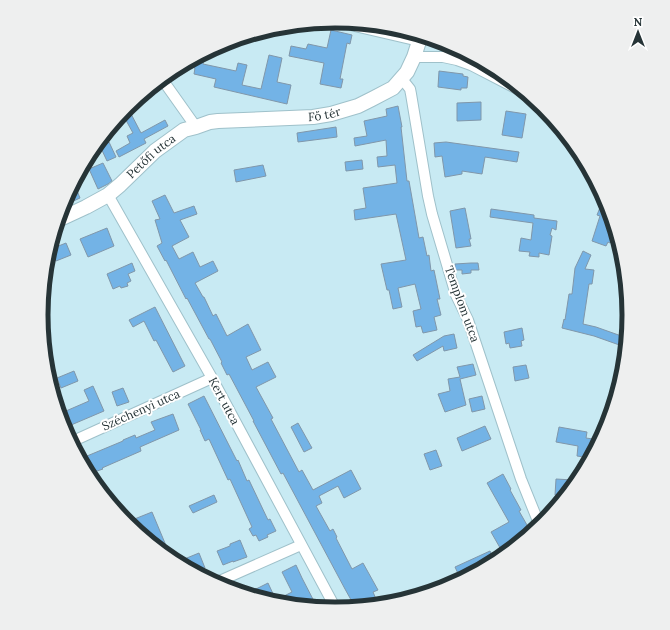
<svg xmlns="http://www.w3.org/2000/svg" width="670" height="630" viewBox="0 0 670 630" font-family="Lora,serif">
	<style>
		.building { fill: #73b3e6; stroke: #8097aa }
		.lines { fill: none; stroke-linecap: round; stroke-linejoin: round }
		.minor-casing { stroke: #9fc1ca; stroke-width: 12 }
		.secondary-casing { stroke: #9fc1ca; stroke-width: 16 }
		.minor { stroke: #fff; stroke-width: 10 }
		.secondary { stroke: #fff; stroke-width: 14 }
		.labels { text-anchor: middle; stroke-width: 4; stroke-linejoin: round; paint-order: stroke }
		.street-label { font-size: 12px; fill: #263437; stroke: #fff }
		.rim { fill: none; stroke: #263437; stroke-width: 5 }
	</style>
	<rect width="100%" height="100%" fill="#c8eaf3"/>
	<!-- building -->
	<g class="building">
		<polygon points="331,30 352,35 350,44 347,43 340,79 343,79 341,88 320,84 324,63 289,56 291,46 306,49 308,44 327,48"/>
		<polygon points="205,53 203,64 236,71 238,63 247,65 242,85 261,89 269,55 282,58 277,82 291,85 287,104 214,87 216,79 194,74 195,68 183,64"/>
		<polygon points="439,71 463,74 463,76 468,77 467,88 461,88 461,90 438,87"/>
		<polygon points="481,102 481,120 457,121 457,103"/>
		<polygon points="398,106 402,127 401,127 407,181 409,181 419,238 423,237 427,256 429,255 431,271 434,270 440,299 437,299 441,315 434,317 437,330 423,333 421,326 416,327 413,311 421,309 415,284 398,288 402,307 393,309 389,290 387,290 381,264 406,260 396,214 355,220 354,210 366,208 363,188 397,183 395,165 378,167 377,157 387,156 386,140 355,146 354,138 367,136 364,121 387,116 386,109"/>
		<polygon points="129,110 141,133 165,120 168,126 144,139 146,143 119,157 116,151 130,143 127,136 133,133 122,113"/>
		<polygon points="506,111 526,114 522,138 502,135"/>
		<polygon points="336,127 337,137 298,142 297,133"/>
		<polygon points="109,142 116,157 107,161 100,146"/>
		<polygon points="446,142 519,152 517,162 485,157 482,174 462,171 462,174 445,177 442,156 435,157 434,143"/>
		<polygon points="362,160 363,169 346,171 345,162"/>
		<polygon points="103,163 112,181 108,184 98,189 89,169"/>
		<polygon points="263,165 266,176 236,182 234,170"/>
		<polygon points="74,183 80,198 67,204 65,199"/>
		<polygon points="165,195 174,213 194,206 197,214 180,220 189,237 172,246 179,259 193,252 200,267 213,261 218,271 195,283 203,297 204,297 213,316 216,314 227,336 248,324 261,350 246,357 252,370 268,362 276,377 256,387 273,418 271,419 299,472 302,470 313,490 351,470 361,489 344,498 338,486 319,496 322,503 316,506 330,531 333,529 337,537 336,538 352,569 363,563 378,590 373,592 376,599 362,606 355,607 345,589 283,473 281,474 253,421 254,421 229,374 227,375 221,363 222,362 210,339 209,339 187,298 186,299 166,260 165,261 157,246 162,243 155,220 160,219 152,201"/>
		<polygon points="601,205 608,208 613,224 610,235 613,236 610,243 608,242 606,246 592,241 600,216 597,215"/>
		<polygon points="465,208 471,239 469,239 471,246 456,248 450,211"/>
		<polygon points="491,209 534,215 534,218 557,221 556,230 552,228 550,235 552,236 549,255 539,253 539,257 529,256 530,252 519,251 521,238 531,240 533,223 490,217"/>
		<polygon points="107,228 114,246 88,257 80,239"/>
		<polygon points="66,243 71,255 56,261 51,249"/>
		<polygon points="583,251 591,255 585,269 594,270 592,284 589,284 583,324 596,327 627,338 625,347 594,336 562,328 564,319 565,320 569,294 572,294 575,268"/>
		<polygon points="132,263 135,271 128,274 131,281 127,283 128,286 121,288 120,286 113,289 107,274"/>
		<polygon points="471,263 478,263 479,270 471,270 471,273 462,274 462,270 455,270 455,264"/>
		<polygon points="155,307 185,366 173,372 156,340 154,341 144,321 133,327 129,320"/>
		<polygon points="522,328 524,340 521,341 522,346 510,348 509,343 506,344 504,332"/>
		<polygon points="454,334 457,348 444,351 443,346 417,361 413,355 444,336"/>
		<polygon points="473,364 476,375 460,379 466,405 445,412 438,394 450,391 448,379 460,377 457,367"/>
		<polygon points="526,365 529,378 515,381 513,367"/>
		<polygon points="74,371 78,381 61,388 57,378"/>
		<polygon points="93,386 104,411 64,428 59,414 89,401 84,390"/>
		<polygon points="123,388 129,402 117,406 112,392"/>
		<polygon points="204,396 237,461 238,460 247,481 249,480 268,520 270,519 276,531 267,535 268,537 259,541 256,535 253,536 249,529 252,527 230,479 228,480 209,439 205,441 200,430 201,430 188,404"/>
		<polygon points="482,396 485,409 472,412 469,399"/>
		<polygon points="173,414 179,430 140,447 141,451 102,468 103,469 94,472 87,456 123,441 123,440 135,435 136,438 155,430 151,422"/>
		<polygon points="298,423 312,448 304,452 291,427"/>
		<polygon points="485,426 491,439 462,451 457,438"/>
		<polygon points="559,427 587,432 586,438 600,440 590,458 577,456 578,446 556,442"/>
		<polygon points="436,450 442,466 430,470 424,454"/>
		<polygon points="503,474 511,489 510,490 521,510 519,511 527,525 530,534 511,549 503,553 491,532 509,522 487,483"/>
		<polygon points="556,479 573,480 573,487 565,496 555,495"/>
		<polygon points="214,495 217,502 193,513 189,506"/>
		<polygon points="152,512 172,560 156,546 154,542 151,543 145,538 142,529 136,530 132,520"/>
		<polygon points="240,540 247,557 233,562 233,561 223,565 217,551 230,546 230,544"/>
		<polygon points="490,551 495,561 461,580 455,567"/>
		<polygon points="199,553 205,568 195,572 177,562"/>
		<polygon points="296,565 302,578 317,607 277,603 272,602 292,592 282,572"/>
		<polygon points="268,583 275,598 270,601 261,598 256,589"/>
	</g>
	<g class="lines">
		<!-- minor casing -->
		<g class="minor-casing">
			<g id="minor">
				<polyline points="333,21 419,41"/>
				<polyline points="414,57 443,57 457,60 471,65 527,94"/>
				<polyline points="162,79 196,127"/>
				<polyline points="402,79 410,89 411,94 428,196 432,214 456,295 468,320 521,479 540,526"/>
				<polyline points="108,195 212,378 336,609"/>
				<polyline points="71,442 212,378"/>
				<polyline points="215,583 301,545"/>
			</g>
		</g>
		<!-- secondary casing -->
		<g class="secondary-casing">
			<g id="secondary">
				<path id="s1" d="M 58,220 L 86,207 L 108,195 L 120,185 L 155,151 L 184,130 L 196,127 L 210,122 L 218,121 L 313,117 L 331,114 L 358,106 L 372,99 L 393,88 L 407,72 L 414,57 L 421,35"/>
			</g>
		</g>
		<!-- minor -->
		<use href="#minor" class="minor"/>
		<!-- secondary -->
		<use href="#secondary" class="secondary"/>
	</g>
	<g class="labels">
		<!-- street labels -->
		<g class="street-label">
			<text dy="4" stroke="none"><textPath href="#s1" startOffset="298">Fő tér</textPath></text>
			<text dy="4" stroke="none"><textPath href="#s1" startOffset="114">Petőfi utca</textPath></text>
			<text transform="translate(462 304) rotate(70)" y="4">Templom utca</text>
			<text transform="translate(224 401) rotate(62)" y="4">Kert utca</text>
			<text transform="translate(141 410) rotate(-24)" y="4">Széchenyi utca</text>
		</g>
	</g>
	<!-- crop -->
	<path d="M0 0H670V630H0ZM48 315a287 287 0 1 1 574 0a287 287 0 1 1-574 0Z" fill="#eeefef" fill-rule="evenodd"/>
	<path class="rim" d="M48 315a287 287 0 1 1 574 0a287 287 0 1 1-574 0Z"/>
	<!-- north arrow -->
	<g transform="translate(638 32)" stroke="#ffffff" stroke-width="3" paint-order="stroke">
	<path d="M0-3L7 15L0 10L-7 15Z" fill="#263437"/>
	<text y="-6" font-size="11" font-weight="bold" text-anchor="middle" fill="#263437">N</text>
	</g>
</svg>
